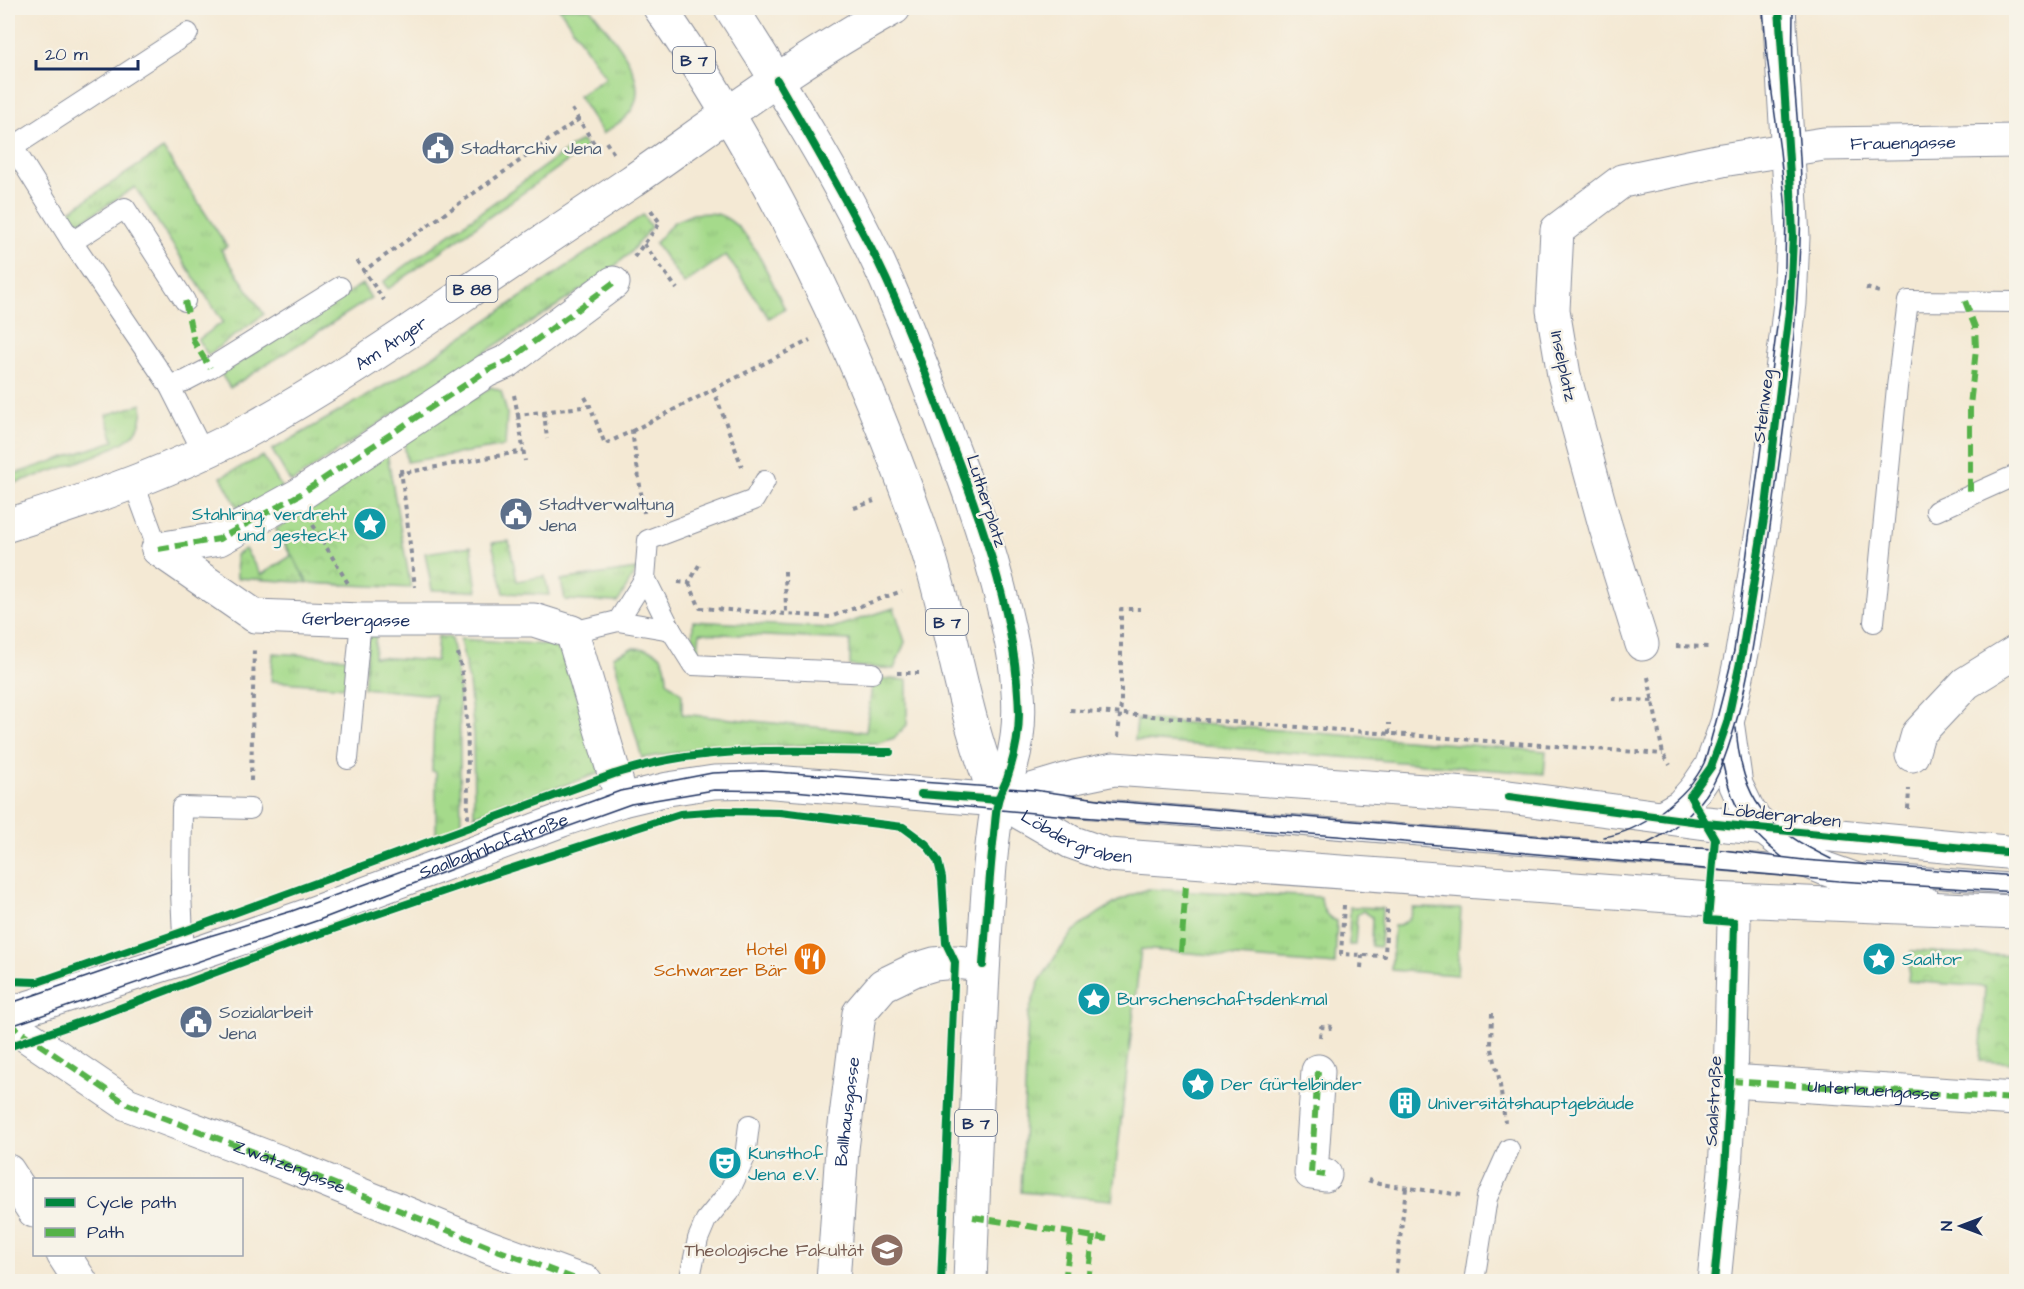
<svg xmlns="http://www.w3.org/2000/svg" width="2024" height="1289" viewBox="0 0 2024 1289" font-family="'Architects Daughter',sans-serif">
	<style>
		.grass { fill: url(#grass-tufts); stroke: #608474; stroke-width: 1.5 }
		.park { fill: url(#park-crowns); stroke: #608474; stroke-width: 1.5 }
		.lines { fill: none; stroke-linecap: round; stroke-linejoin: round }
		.lane-casing { stroke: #888c99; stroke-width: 22 }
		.street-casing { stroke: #888c99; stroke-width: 35 }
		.secondary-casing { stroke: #888c99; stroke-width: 35 }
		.primary-casing { stroke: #888c99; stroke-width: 35 }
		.path { stroke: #888c99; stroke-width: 4; stroke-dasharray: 4.5 4.5; stroke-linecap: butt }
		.lane { stroke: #fff; stroke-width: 20 }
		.street { stroke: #fff; stroke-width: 33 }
		.secondary { stroke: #fff; stroke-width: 33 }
		.primary { stroke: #fff; stroke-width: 33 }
		.tram { stroke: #1b2f5e; stroke-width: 1.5 }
		.quiet { stroke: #55b248; stroke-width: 6; stroke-dasharray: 12 6; stroke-linecap: butt }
		.cycleway-casing { stroke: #f7f3e8; stroke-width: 11 }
		.cycleway { stroke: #00873e; stroke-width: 8 }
		.labels { text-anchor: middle; stroke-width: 5; stroke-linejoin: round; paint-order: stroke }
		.shield { fill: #f7f3e8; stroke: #5d6a87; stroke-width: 1.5 }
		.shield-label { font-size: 16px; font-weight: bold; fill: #1b2f5e }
		.street-label { font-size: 18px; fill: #1b2f5e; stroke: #f7f3e8 }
		.service-label { font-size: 18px; fill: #4e5e75; stroke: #f7f3e8; text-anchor: start }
		.culture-label { font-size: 18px; fill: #0d838f; stroke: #f7f3e8; text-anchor: start }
		.food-label { font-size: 18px; fill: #c56008; stroke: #f7f3e8; text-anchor: end }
		.education-label { font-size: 18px; fill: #785e54; stroke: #f7f3e8; text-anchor: end }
	</style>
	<defs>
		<pattern id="grass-tufts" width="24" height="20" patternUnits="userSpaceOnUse" patternTransform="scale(1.5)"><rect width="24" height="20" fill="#a5da8b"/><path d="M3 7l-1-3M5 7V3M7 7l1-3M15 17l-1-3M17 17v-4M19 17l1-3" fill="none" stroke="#8dbb7a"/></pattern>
		<pattern id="park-crowns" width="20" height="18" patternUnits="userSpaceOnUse" patternTransform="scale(1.5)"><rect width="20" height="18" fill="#a5da8b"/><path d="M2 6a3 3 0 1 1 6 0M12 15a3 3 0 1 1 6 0" fill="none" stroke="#8dbb7a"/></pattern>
	</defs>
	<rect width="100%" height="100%" fill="#f7f3e8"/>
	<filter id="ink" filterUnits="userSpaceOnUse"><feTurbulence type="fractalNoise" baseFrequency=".0167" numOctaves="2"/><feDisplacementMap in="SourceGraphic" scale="12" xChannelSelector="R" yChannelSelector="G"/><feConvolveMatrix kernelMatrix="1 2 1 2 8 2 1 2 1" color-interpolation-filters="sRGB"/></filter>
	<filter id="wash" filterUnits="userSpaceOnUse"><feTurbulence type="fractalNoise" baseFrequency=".008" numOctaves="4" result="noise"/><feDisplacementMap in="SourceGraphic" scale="24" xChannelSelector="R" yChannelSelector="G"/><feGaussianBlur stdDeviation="1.35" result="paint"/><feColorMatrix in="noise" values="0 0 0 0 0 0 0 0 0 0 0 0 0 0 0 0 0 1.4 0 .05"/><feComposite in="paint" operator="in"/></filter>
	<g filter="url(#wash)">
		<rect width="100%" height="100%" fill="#f4e9d4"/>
		<!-- grass -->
		<g class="grass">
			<path d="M 559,8 L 590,8 C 610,35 659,84 626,117 C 619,124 610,128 603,134 L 578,96 L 606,78 Z"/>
			<polygon points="581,140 586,148 388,289 383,282"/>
			<polygon points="163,149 227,246 221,250 264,314 208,355 198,340 223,322 135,187 81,222 73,218 68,212"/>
			<path d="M 693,214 C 700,214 710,212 717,214 C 751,224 770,280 785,309 L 769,318 L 726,255 L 684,284 L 655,243 L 674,222 Z"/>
			<polygon points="643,215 651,227 629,254 603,276 493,347 292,482 290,481 272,450 417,367"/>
			<polygon points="362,284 371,298 230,388 221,374"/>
			<polygon points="491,387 501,391 507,413 505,446 407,462 404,442"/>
			<path d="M 142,404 C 143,414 141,426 134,434 C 116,453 35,476 8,485 L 8,476 L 114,441 L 106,415 Z"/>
			<polygon points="263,456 282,488 241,514 221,477"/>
			<polygon points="276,529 343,585 237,578 236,555 245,549 261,575 291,556"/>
			<polygon points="509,541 517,581 545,576 549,595 504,593 492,543"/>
			<polygon points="471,546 477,591 432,590 425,553"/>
			<polygon points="637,569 618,602 565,600 561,580"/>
			<polygon points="894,608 905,642 894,669 850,666 850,640 700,633 697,657 692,652 693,621 832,628"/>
			<polygon points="369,632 376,632 374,657 436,661 438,636 451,638 459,684 461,823 436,839 436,772 432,771 435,695 364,688"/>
			<path d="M 632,648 C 659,648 666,654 667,681 L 682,694 L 682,714 L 866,732 L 873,678 L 907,680 L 907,725 L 894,738 L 879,743 L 709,748 L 642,758 L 613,656 Z"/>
			<polygon points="273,653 347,658 345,687 271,681"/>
			<polygon points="1137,719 1546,751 1544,774 1135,740"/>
			<path d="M 1147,889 L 1321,897 C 1322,909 1325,917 1337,921 L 1335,965 L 1141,949 L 1112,1200 L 1021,1192 L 1028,1015 L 1039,982 L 1057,954 L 1074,931 L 1099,913 L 1122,899 Z"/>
			<polygon points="1350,907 1382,908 1380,947 1371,946 1372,917 1363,911 1357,915 1355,945 1349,945"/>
			<path d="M 1413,908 L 1461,909 L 1457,975 L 1391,970 L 1394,926 C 1406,924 1411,919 1413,908 Z"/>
		</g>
		<!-- park -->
		<g class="park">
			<polygon points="387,453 411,588 308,583 276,529"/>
			<polygon points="460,639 548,645 557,649 565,657 600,773 474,816 473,726 469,682"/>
			<polygon points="1911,951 2016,956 2016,1063 1980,1061 1985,987 1908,981"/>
		</g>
	</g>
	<g filter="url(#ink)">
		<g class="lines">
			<!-- lane casing -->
			<g class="lane-casing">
				<g id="lane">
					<polyline points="188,33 13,147 72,242 169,385 203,452"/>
					<polyline points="72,242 125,208 185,301"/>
					<polyline points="169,385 185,381 210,368 340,287"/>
					<polyline points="133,481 158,549"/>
					<polyline points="1936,511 2016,475"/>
					<polyline points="645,578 671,630"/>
					<polyline points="618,621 645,578 648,540 754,500 765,481"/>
					<polyline points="1874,622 1897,387 1908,301 2016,302"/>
					<polyline points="572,632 618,621 671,630 693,665 872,673"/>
					<polyline points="348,759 361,620"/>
					<polyline points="1015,802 1810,868"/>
					<polyline points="1867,873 2016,884"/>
					<polyline points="184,958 181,892 182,807 250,809"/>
					<polyline points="689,1282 698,1239 706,1220 729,1192 745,1157 749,1125"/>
					<polyline points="1474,1282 1487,1198 1509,1149"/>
				</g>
			</g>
			<!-- street casing -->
			<g class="street-casing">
				<g id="street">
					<path id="s1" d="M 158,549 L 255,616 L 361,620 L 534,620 L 572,632 L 622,800"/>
					<polyline points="158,549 219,539 299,495 486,371 508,361 613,283"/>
					<path id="s2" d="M 1642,644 L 1605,525 L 1564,375 L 1553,310 L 1557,230 L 1622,181 L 1722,160 L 1824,144 L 2016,141"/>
					<polyline points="1728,728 1736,785 1747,808 1755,821 1804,860 1826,869 1926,904"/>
					<polyline points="1912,755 1918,734 1966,683 2016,652"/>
					<polyline points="1662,817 1681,806 1696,789 1711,767 1727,723 1742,653 1766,507 1790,303 1793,237 1779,8"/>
					<path id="s3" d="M 8,1014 L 184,958 L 311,914 L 562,820 L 622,800 L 668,789 L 714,782 L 762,781 L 998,800"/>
					<path id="s4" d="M 8,1023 L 127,1104 L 288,1165 L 489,1247 L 573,1278 L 586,1282"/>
					<polyline points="1318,1071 1311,1173 1325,1175"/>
					<polyline points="1730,1081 2016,1099"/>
					<polyline points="8,1171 34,1211"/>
					<polyline points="63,1254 81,1282"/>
					<path id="s5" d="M 833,1282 L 842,1149 L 859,1013 L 883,985 L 914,970 L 934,964 L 955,962 L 983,965"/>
					<polyline points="1714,1282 1725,1170 1730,1081 1734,922"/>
				</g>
			</g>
			<!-- secondary casing -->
			<g class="secondary-casing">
				<g id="secondary">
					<path id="s6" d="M 998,800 L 1071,842 L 1108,855 L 1710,899 L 2016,912"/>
					<polyline points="998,800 1075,777 1114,769 1509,797 1706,823 2016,853"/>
				</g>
			</g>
			<!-- primary casing -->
			<g class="primary-casing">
				<g id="primary">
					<path d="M 660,8 C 772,171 859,351 924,539 C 953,625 962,717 998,800"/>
					<path d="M 731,8 C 783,89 838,176 879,264 C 906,323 929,385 952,446 C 973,500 992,556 1005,613 C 1011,639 1017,665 1018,692 C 1020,717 1018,742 1011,766 C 1007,778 1000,791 998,804 C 993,832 990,862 988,891 C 979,1021 975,1151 970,1282"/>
					<path id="s7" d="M 8,525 C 91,499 176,470 253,428 C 322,390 389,345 454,301 C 513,261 572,222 631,182 C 717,122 802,58 894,8"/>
				</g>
			</g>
			<!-- path -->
			<g class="path">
				<polyline points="572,109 597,148"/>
				<polyline points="606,142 614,154"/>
				<polyline points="644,244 677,289"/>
				<polyline points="634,257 660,223 651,210"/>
				<polyline points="357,261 384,300"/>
				<polyline points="362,272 579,119"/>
				<polyline points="1866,288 1883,293"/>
				<polyline points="713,388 742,467"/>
				<polyline points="514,395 518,415 590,406 605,444 632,431 644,513"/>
				<polyline points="585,397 590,406"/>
				<polyline points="544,412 547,439"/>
				<polyline points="518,415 525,461"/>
				<polyline points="632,431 810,340"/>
				<polyline points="401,469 415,587"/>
				<polyline points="398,474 524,451"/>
				<polyline points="854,508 874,501"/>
				<polyline points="313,525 349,585"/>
				<polyline points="785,571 786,613"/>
				<polyline points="678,582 689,583 699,565"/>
				<polyline points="689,583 700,608 830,617 902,591"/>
				<polyline points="1676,646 1711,647"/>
				<path d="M 458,653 C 471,710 467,762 468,819"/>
				<polyline points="897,673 919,673"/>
				<polyline points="1648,677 1663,754 1670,765"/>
				<polyline points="1612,699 1653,701"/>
				<polyline points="1070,710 1663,754"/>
				<polyline points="1389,734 1389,723"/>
				<polyline points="1118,737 1121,704 1121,609 1140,609"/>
				<polyline points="251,781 254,648"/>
				<polyline points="1908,809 1909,789"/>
				<polyline points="1344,905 1341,954 1385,956 1387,909"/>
				<polyline points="1361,968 1362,955"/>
				<polyline points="1492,1013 1491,1045 1499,1078 1505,1122"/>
				<polyline points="1320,1037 1321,1027 1330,1028 1331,1023"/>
				<polyline points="1368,1180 1379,1184 1462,1195"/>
				<polyline points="1395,1282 1406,1188"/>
			</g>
			<!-- lane -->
			<use href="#lane" class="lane"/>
			<!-- street -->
			<use href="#street" class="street"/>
			<!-- secondary -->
			<use href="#secondary" class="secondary"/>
			<!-- primary -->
			<use href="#primary" class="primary"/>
			<!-- tram -->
			<g class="tram">
				<path d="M 1736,728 C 1742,801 1766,828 1831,859"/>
				<path d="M 1722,760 C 1731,806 1745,828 1782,857"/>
				<path d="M 1603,837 C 1640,832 1688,798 1704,763 C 1708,753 1710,742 1713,732 C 1721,705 1727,678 1734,651 L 1785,266 L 1786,209 L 1780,151 L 1767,57 L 1763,8"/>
				<path d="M 1642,846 C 1676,830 1704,807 1719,772 C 1749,699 1757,619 1768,541 C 1785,425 1801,307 1801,189 C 1801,146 1795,104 1793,62 C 1792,44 1793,26 1793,8"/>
				<polyline points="8,1004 183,944 292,911 620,791 712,773 762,771 1034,790 1112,801 1644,845 1715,849 1804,860 2016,876"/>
				<polyline points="8,1027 319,920 478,859 631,804 714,790 794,791 1067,816 1337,836 1839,881 2016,892"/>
			</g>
			<!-- quiet -->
			<g class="quiet">
				<polyline points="185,301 194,342 210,368"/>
				<polyline points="1965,301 1975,327 1976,349 1970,406 1970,496"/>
				<polyline points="158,549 219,539 299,495 486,371 508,361 613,283"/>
				<polyline points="1181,952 1186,885"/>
				<polyline points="8,1023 127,1104 288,1165 489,1247 573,1278 586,1282"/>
				<polyline points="1318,1071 1311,1173 1325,1175"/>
				<path id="s8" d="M 1730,1081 L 2016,1099"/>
				<polyline points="973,1217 1107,1239"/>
				<polyline points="1065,1282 1071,1233"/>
				<polyline points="1088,1282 1093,1236"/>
			</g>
			<!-- cycleway casing -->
			<g class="cycleway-casing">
				<g id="cycleway">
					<path d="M 777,80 C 811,140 847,200 878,262 C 907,321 929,384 952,445 C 985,530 1017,622 1019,714 C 1019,736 1014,758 1007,779 C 1004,786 1000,793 998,801 C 995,814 995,829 993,843 C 989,884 986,924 983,965"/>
					<polyline points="921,794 998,800"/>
					<polyline points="1509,797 1706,823 2016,853"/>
					<path d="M 8,981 L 38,982 L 182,932 L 614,774 C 631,769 650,763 668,760 C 741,747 816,751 890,752"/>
					<polyline points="8,1047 112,1011 307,938 500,872 680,814 721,811 780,812 903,827 926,844 938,861 942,878 946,943 955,962 941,1282"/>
					<polyline points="1714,1282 1725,1170 1730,1081 1734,922 1708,920 1715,839 1690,796 1711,767 1719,746 1727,723 1742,653 1766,507 1790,303 1793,237 1791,191 1779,8"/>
				</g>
			</g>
			<!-- cycleway -->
			<use href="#cycleway" class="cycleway"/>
		</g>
	</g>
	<!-- icons -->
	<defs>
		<g id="civic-disc" transform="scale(1.725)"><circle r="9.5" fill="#5c6f8a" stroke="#f7f3e8"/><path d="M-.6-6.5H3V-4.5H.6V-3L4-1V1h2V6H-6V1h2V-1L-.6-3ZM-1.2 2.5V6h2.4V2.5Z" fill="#fff"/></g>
		<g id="sight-disc" transform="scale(1.725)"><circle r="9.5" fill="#0f9aa8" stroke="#f7f3e8"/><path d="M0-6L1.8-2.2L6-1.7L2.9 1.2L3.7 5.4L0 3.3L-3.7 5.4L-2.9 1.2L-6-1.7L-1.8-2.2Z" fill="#fff"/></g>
		<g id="restaurant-disc" transform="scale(1.725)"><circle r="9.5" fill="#e8710a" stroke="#f7f3e8"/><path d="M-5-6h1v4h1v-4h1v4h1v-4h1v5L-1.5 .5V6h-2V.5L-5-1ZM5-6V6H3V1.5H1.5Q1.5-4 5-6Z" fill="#fff"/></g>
		<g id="building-disc" transform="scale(1.725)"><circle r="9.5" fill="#0f9aa8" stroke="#f7f3e8"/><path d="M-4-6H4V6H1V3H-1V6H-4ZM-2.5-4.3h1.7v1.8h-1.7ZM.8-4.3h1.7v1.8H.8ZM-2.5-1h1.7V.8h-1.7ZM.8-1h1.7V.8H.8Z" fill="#fff"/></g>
		<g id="theatre-disc" transform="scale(1.725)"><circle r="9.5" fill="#0f9aa8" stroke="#f7f3e8"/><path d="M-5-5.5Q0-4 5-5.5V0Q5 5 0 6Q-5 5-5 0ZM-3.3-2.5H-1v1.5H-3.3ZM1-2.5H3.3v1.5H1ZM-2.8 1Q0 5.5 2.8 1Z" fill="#fff"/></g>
		<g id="university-disc" transform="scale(1.725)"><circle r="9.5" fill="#8d6e63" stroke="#f7f3e8"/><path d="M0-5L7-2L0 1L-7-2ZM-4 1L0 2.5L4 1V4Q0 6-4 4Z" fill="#fff"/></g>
	</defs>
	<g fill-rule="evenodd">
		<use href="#civic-disc" x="438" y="148"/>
		<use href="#civic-disc" x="516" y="514"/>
		<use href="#sight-disc" x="370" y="524"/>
		<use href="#restaurant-disc" x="810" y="959"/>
		<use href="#sight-disc" x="1879" y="959"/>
		<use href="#sight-disc" x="1094" y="999"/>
		<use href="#civic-disc" x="196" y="1022"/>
		<use href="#sight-disc" x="1198" y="1084"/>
		<use href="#building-disc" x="1405" y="1103"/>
		<use href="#theatre-disc" x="725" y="1163"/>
		<use href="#university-disc" x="887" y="1250"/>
	</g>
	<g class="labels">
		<!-- shield labels -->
		<g class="shield">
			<rect x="673" y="47" width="42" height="26" rx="4.5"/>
			<rect x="446.5" y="276" width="51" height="26" rx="4.5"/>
			<rect x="926" y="609" width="42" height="26" rx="4.5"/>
			<rect x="955" y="1110" width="42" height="26" rx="4.5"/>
		</g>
		<g class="shield-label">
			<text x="694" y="66">B 7</text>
			<text x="472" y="295">B 88</text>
			<text x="947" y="628">B 7</text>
			<text x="976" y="1129">B 7</text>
		</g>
		<!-- street labels -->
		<g class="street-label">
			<text dy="6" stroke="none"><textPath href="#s2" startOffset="792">Frauengasse</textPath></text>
			<text dy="6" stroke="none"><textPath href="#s7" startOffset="426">Am Anger</textPath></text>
			<text transform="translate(1564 366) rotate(78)" y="6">Inselplatz</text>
			<text transform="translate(1763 406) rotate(-83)" y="6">Steinweg</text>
			<text transform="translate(987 501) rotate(72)" y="6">Lutherplatz</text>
			<text dy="6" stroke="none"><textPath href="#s1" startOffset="219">Gerbergasse</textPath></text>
			<text transform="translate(1782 815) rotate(6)" y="6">Löbdergraben</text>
			<text dy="6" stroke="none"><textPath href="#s6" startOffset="88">Löbdergraben</textPath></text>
			<text dy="6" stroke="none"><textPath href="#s3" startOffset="514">Saalbahnhofstraße</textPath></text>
			<text dy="6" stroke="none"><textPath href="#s8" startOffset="144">Unterlauengasse</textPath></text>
			<text transform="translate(1713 1101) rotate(-87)" y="6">Saalstraße</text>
			<text dy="6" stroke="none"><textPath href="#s5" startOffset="171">Ballhausgasse</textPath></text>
			<text dy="6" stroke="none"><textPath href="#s4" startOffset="318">Zwätzengasse</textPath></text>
		</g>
		<!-- service labels -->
		<g class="service-label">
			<text x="461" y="154">Stadtarchiv Jena</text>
			<text x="539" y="510">Stadtverwaltung<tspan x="539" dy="21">Jena</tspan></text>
			<text x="219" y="1018">Sozialarbeit<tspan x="219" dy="21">Jena</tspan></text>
		</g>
		<!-- culture labels -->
		<g class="culture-label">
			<text x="347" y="520" text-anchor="end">Stahlring, verdreht<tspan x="347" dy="21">und gesteckt</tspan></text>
			<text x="1902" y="965">Saaltor</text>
			<text x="1117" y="1005">Burschenschaftsdenkmal</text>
			<text x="1221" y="1090">Der Gürtelbinder</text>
			<text x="1428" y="1109">Universitätshauptgebäude</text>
			<text x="748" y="1159">Kunsthof<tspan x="748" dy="21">Jena e.V.</tspan></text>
		</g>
		<!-- food labels -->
		<g class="food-label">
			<text x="787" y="955">Hotel<tspan x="787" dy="21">Schwarzer Bär</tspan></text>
		</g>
		<!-- education labels -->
		<g class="education-label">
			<text x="864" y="1256">Theologische Fakultät</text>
		</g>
	</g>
	<!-- margin -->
	<rect width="2024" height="1289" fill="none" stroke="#f7f3e8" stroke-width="30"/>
	<!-- legend -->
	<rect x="33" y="1178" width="210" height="78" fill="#f7f3e8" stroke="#9fa5b1" stroke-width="1.5"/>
	<rect x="45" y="1198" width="30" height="9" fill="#00873e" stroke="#9fa5b1" stroke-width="1.5"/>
	<text x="87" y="1208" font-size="18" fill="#1b2f5e">Cycle path</text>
	<rect x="45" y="1228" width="30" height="9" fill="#55b248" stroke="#9fa5b1" stroke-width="1.5"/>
	<text x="87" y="1238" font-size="18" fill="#1b2f5e">Path</text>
	<!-- north arrow -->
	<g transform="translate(1961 1226) rotate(270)" stroke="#f7f3e8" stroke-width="4.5" paint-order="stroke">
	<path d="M0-4.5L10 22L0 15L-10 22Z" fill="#1b2f5e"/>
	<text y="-9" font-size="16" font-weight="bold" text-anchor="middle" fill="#1b2f5e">N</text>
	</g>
	<!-- scale -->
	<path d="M36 60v9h102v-9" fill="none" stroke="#1b2f5e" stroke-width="3"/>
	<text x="45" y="60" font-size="18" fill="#1b2f5e" stroke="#f7f3e8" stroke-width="4.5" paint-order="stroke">20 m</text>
</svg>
